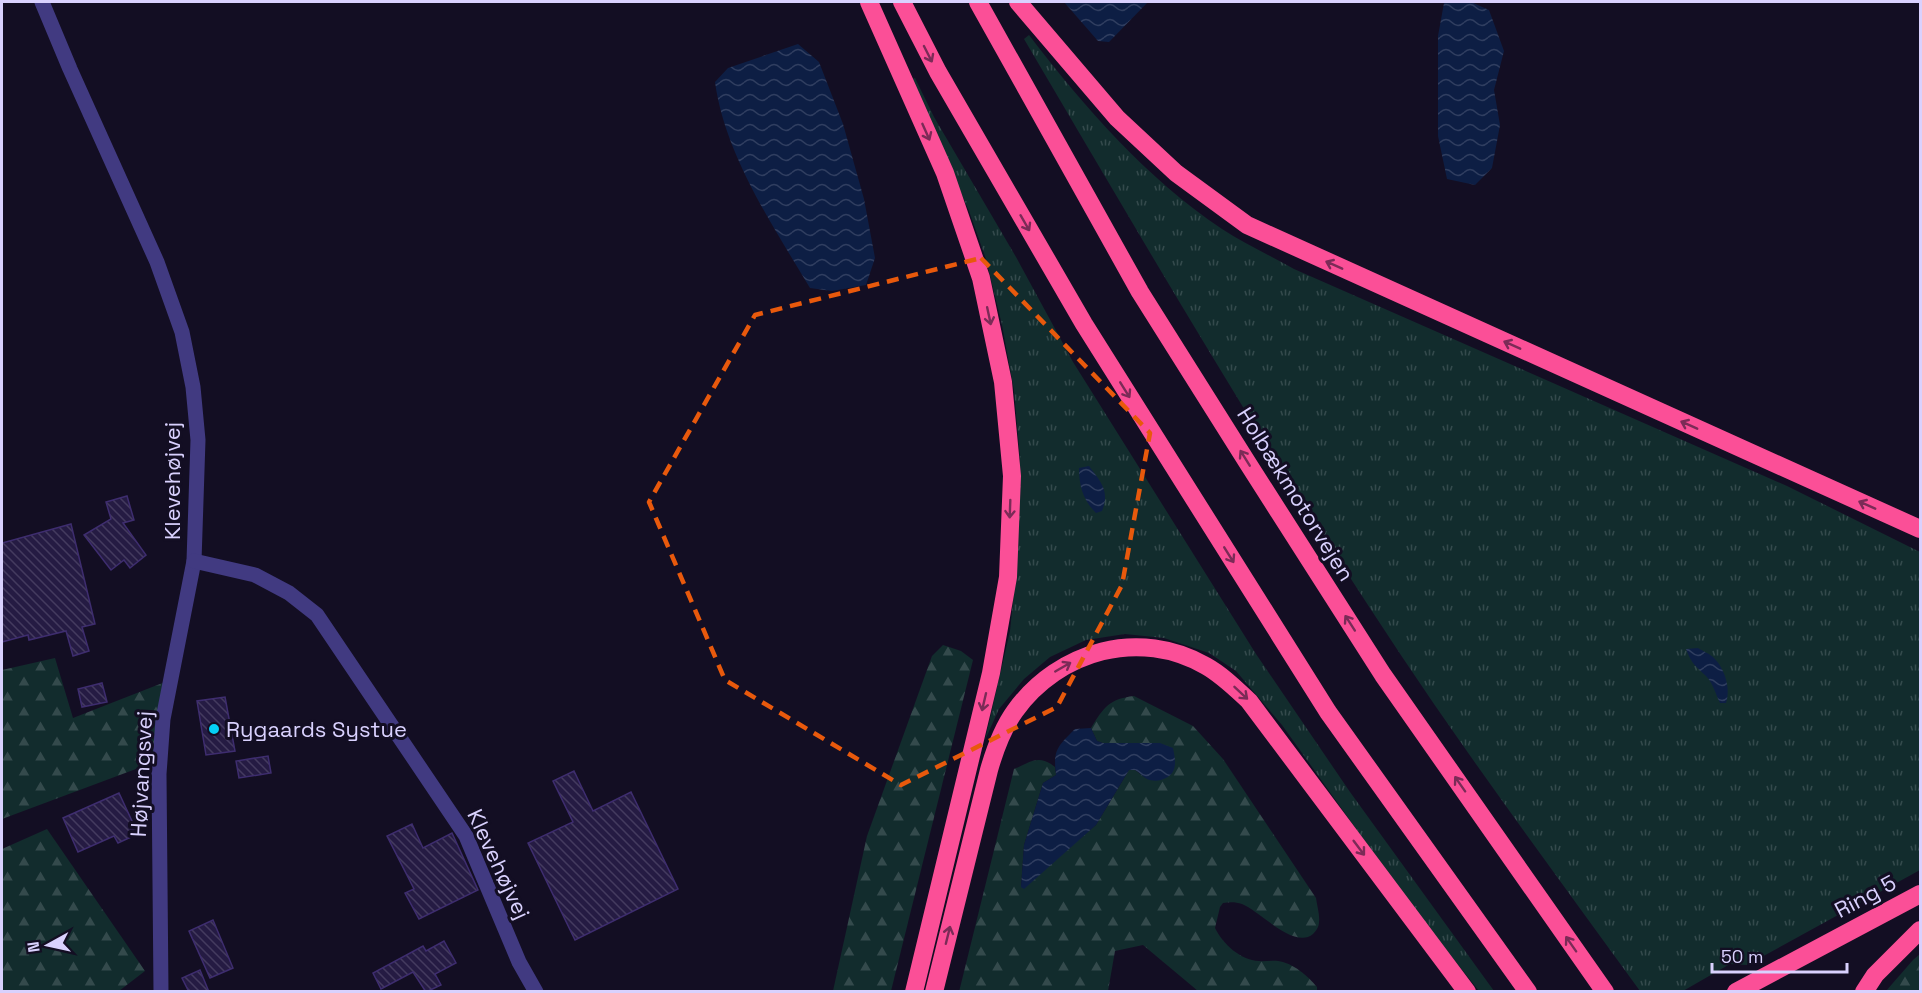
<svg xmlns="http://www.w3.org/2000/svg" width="1922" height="993" viewBox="0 0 1922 993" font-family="'Space Grotesk',sans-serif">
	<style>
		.grass { fill: url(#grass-tufts) }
		.forest { fill: url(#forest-firs) }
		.water { fill: url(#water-waves) }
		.building { fill: url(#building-back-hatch); stroke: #3e2d6f; stroke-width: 1.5 }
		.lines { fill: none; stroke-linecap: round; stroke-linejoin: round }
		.minor { stroke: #413a81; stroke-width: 15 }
		.highway { stroke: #fb4f97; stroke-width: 18 }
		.oneway { stroke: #7b2b57 }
		.marked { fill: none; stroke: #e8590c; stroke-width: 4.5; stroke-dasharray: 12 8; stroke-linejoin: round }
		.poi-dot { fill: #05d0f6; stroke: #130e23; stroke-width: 2 }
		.labels { text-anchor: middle; stroke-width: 6; stroke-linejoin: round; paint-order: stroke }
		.street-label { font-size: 22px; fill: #d9d1fe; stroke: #130e23 }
		.poi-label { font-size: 22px; fill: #d9d1fe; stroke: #130e23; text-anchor: start }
	</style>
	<defs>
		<pattern id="grass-tufts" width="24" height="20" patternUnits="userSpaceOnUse" patternTransform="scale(1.5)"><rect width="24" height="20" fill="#122c2d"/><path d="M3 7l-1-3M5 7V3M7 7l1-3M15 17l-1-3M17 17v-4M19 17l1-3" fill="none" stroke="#344a4c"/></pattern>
		<pattern id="forest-firs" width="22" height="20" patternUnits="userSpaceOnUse" patternTransform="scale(1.5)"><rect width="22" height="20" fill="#122c2d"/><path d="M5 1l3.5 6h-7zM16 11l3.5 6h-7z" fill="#344a4c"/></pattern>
		<pattern id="water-waves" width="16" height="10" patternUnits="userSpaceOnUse" patternTransform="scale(1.5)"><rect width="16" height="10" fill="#0d1e44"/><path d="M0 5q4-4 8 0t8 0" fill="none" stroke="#303e60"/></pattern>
		<pattern id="building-back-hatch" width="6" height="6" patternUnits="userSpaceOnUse" patternTransform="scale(1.5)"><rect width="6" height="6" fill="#251b43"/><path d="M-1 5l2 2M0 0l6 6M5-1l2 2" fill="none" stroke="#443b5f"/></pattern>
	</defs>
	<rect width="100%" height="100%" fill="#130e23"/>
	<!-- grass -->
	<g class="grass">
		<path d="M 1029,35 C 1085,108 1146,178 1222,229 C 1245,244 1271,256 1294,269 L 1787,486 L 1920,552 L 1920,870 L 1747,965 L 1730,964 L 1683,991 L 1640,991 C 1571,896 1501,801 1434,704 C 1287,489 1156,263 1024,39 Z"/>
		<polygon points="915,78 934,117 1016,257 1073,362 1256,654 1350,792 1494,991 1479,991 1409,903 1282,725 1236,671 1209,653 1164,638 1125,634 1086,640 1050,657 1024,679 999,709 985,740 1010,631 1015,581 1020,459 1014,390 1002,325 986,259 969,211 911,79"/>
	</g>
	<!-- forest -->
	<g class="forest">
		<polygon points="943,645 961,651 973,660 891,991 833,991 867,836 932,656"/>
		<polygon points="55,658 73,718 165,682 152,763 2,819 2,670"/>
		<path d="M 1134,696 L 1193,726 L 1223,759 L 1316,898 C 1317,906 1320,915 1319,922 C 1319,927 1316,931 1313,934 C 1294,950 1260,911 1242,904 C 1236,902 1230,902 1223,903 L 1220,907 L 1215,928 C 1223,944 1240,960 1259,961 C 1265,962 1272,960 1278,961 C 1293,963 1308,976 1317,987 L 1317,991 L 1198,991 L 1143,945 L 1115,951 L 1108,991 L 959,992 L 1014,769 C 1031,762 1039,754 1055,767 L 1056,775 L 1043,783 L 1024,845 L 1021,887 L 1096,825 L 1129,770 L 1135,770 L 1148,780 L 1103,743 L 1097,741 L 1091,728 C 1104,707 1109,699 1134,696 Z"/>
		<polygon points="47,829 145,971 119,991 2,991 2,849"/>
		<polygon points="1920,954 1920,991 1886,991 1913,960"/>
	</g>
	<!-- water -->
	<g class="water">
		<polygon points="1064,2 1148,2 1109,42 1098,41"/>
		<polygon points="1447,2 1471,2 1489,10 1504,51 1494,90 1500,125 1492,168 1475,185 1447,179 1438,136 1438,36 1444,3"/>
		<path d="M 798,44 L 819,62 L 843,124 L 864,199 L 875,258 L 866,285 L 832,291 L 810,288 C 773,226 725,155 715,82 L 728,68 Z"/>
		<path d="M 1089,466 C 1101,482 1110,491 1102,511 L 1096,513 C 1083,500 1079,486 1079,468 Z"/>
		<path d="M 1698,648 C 1703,651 1710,654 1714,658 C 1725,669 1731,689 1726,703 L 1720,703 C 1716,695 1713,683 1706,676 C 1696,666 1692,665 1686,649 Z"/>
		<path d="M 1091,728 L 1097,741 L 1103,743 L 1160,743 L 1173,748 C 1176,762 1178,775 1161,780 C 1157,781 1151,781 1147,779 C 1143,777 1139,772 1135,770 L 1129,770 L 1096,825 L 1024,889 L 1021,887 L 1024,845 L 1043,783 L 1056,775 C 1053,750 1057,747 1075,729 Z"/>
	</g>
	<!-- building -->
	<g class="building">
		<polygon points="127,496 134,520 123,523 146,555 130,568 124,560 111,570 84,535 111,519 106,502"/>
		<polygon points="71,524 95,624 82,627 89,651 73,656 66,631 29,640 28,635 2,642 2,543"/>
		<polygon points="102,683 107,702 82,707 78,689"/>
		<polygon points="225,697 235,751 206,755 197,701"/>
		<polygon points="268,756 271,773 239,778 236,761"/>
		<polygon points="574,771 593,811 631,792 678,889 575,940 528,843 573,822 553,781"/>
		<polygon points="119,793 138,834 118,843 114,836 78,852 63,818"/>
		<polygon points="412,824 423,848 452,833 478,890 419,919 405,893 414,889 387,836"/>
		<polygon points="213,920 233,968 210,978 189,931"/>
		<polygon points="444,941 456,963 435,974 441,985 426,992 413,972 381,989 373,973 423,946 426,951"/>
		<polygon points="200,970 209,992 189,992 182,978"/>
	</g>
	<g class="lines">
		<!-- minor -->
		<g class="minor">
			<polyline points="42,2 70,69 157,262 182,332 193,387 198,440 194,561 163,719 159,774 161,992"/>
			<polyline points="194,561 255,575 289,593 317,615 466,836 519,962 536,992"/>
		</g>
		<!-- highway -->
		<g class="highway">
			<polyline points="869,2 945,173 981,278 1003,382 1012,476 1008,577 991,673 914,992"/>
			<polyline points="902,2 938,72 1084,324 1328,712 1528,992"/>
			<polyline points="978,2 1140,292 1247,462 1383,675 1605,992"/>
			<polyline points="1018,2 1117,118 1176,173 1247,225 1920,529"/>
			<path d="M 934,992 L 989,770 C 995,749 1002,729 1015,711 C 1059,650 1140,628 1206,666 C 1222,675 1235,688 1249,701 L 1467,992"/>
			<polyline points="1736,992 1920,894"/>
			<polyline points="1864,992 1875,975 1920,930"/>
		</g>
	</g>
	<!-- one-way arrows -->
	<defs><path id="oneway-shaft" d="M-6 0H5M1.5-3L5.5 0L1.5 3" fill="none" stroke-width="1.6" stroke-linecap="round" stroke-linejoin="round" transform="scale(1.5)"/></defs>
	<g class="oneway">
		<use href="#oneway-shaft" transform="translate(928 54) rotate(63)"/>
		<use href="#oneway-shaft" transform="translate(926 132) rotate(66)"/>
		<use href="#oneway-shaft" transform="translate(1025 223) rotate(60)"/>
		<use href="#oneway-shaft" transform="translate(1334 265) rotate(-156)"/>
		<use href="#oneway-shaft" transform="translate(989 316) rotate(78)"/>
		<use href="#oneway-shaft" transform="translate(1512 345) rotate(-156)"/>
		<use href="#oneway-shaft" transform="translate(1125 390) rotate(58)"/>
		<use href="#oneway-shaft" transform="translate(1689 425) rotate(-156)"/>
		<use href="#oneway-shaft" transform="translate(1245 458) rotate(-122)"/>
		<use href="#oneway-shaft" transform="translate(1867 505) rotate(-156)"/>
		<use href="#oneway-shaft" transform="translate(1010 509) rotate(92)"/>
		<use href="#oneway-shaft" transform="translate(1229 555) rotate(58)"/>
		<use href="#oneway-shaft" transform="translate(1350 623) rotate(-123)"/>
		<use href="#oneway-shaft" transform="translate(1063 667) rotate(-30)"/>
		<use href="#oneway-shaft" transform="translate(1241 693) rotate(43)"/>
		<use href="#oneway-shaft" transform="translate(984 702) rotate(103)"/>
		<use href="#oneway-shaft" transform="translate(1460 784) rotate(-125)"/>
		<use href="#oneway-shaft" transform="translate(1359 848) rotate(53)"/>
		<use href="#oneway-shaft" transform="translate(948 935) rotate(-76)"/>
		<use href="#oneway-shaft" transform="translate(1571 944) rotate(-125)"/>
	</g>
	<!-- marked area -->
	<path class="marked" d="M 981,258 L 1150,433 L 1122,585 L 1057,707 L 901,785 L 725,680 L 649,502 L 755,315 Z"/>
	<!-- markers -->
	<circle class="poi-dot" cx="214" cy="729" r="6"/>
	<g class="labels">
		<!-- street labels -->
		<g class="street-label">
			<text transform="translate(172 481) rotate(-90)" y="8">Klevehøjvej</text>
			<text transform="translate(1296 494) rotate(58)" y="8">Holbækmotorvejen</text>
			<text transform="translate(141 774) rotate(-87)" y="8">Højvangsvej</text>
			<text transform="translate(499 864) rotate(65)" y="8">Klevehøjvej</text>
			<text transform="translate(1865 896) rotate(-28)" y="8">Ring 5</text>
		</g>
		<!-- poi labels -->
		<g class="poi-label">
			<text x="226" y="737">Rygaards Systue</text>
		</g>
	</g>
	<!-- border -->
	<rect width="1922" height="993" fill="none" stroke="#d9d1fe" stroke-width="6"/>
	<!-- north arrow -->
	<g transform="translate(48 945) rotate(262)" stroke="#130e23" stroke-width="4.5" paint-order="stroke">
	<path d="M0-4.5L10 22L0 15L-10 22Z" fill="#d9d1fe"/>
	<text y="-9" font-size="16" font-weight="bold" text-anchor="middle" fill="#d9d1fe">N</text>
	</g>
	<!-- scale -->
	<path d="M1712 963v9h135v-9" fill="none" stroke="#d9d1fe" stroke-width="3"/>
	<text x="1721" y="963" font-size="18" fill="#d9d1fe" stroke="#130e23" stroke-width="4.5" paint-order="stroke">50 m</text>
</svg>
